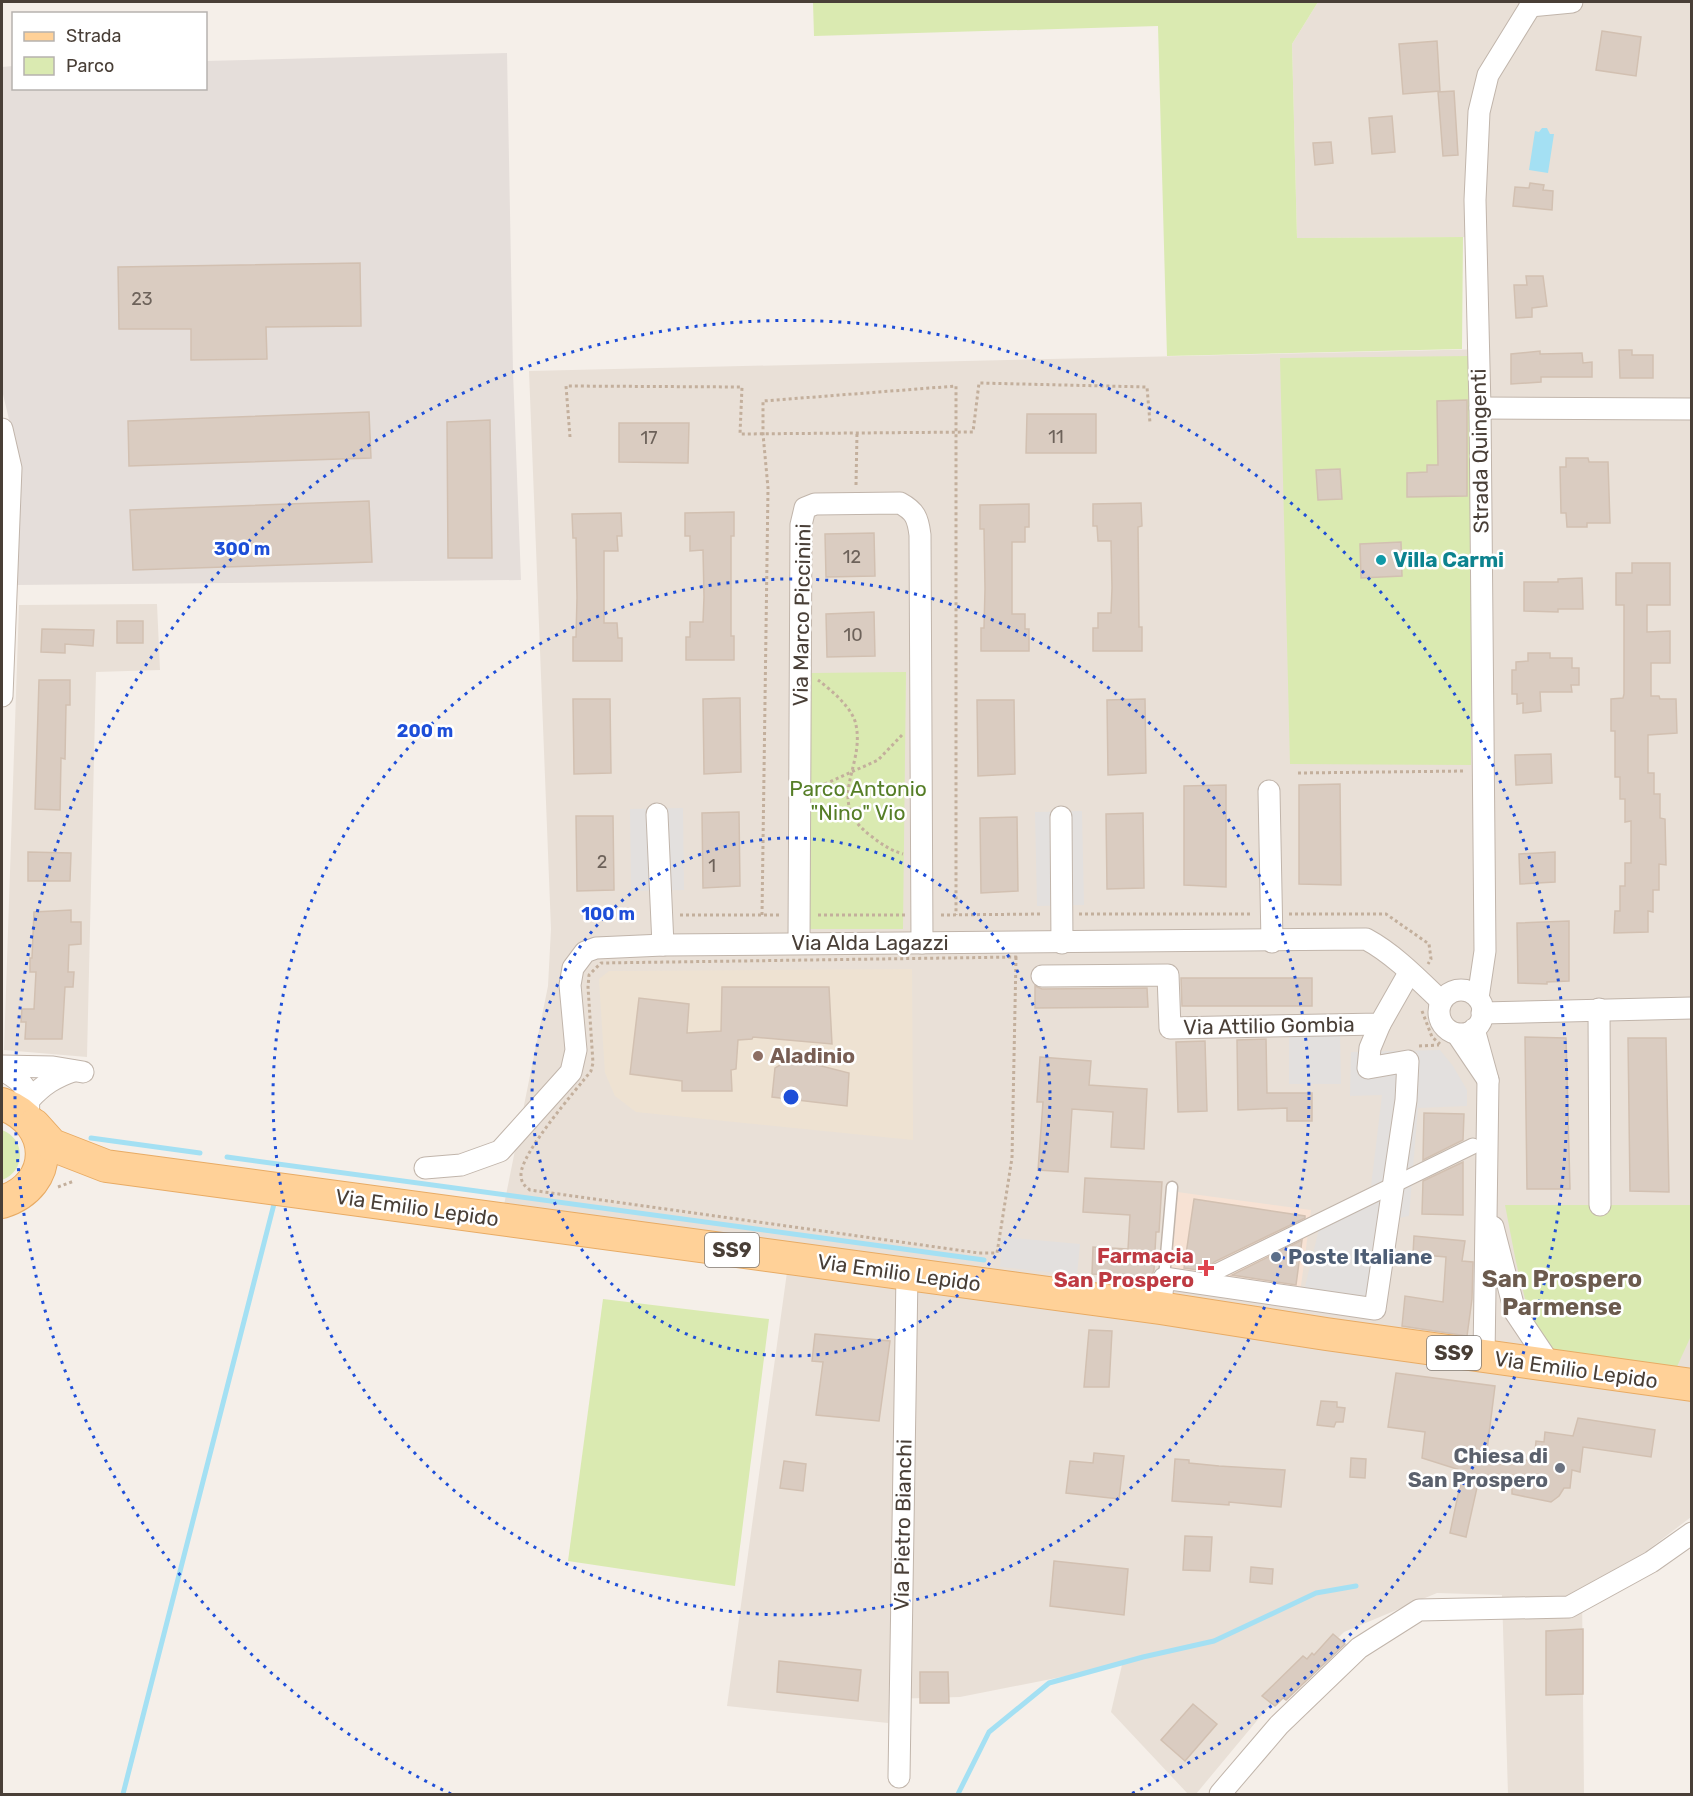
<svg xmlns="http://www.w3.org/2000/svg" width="1693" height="1796" viewBox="0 0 1693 1796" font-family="Rubik,sans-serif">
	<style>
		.residential { fill: #e9e0d7 }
		.commercial { fill: #f7e2d4 }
		.industrial { fill: #e5deda }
		.education { fill: #eee2d2 }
		.green { fill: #daeab1 }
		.parking { fill: #e3e0de }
		.water { fill: #a4e0f3 }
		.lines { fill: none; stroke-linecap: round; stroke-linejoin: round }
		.stream { stroke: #a4e0f3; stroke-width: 5 }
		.building { fill: #daccc1; stroke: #d2c0b1; stroke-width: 1.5 }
		.service-casing { stroke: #c1b5ab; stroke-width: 13 }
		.pedestrian-casing { stroke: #c1b5ab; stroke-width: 17 }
		.minor-casing { stroke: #c1b5ab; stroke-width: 23 }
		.primary-casing { stroke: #e8ab64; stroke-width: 34 }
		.path { stroke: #c3af9c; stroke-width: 3; stroke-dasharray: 3 3; stroke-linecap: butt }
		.service { stroke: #fff; stroke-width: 10 }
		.pedestrian { stroke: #fff; stroke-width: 15 }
		.minor { stroke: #fff; stroke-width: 21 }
		.primary { stroke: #ffd198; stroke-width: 32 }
		.ring { fill: none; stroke: #1d4ed8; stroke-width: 3; stroke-dasharray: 3 6 }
		.culture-dot { fill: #0f9aa8; stroke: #fff; stroke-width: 2 }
		.education-dot { fill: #8d6e63; stroke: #fff; stroke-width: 2 }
		.service-dot { fill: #5c6f8a; stroke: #fff; stroke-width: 2 }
		.health-dot { fill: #e0444e; stroke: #fff; stroke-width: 2 }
		.worship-dot { fill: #6b7280; stroke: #fff; stroke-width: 2 }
		.labels { text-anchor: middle; stroke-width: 5; stroke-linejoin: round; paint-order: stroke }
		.number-label { font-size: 18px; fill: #6d625a }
		.shield { fill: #fff; stroke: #807973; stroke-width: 1.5 }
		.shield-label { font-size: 20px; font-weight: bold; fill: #493f37 }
		.street-label { font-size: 21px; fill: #493f37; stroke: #fff }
		.culture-label { font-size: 21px; font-weight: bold; fill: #0d838f; stroke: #fff; text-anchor: start }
		.park-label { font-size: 21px; fill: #567e27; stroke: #fff }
		.education-label { font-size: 21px; font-weight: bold; fill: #785e54; stroke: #fff; text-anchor: start }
		.health-label { font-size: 21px; font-weight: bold; fill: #be3a42; stroke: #fff; text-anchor: end }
		.service-label { font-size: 21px; font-weight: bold; fill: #4e5e75; stroke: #fff; text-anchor: start }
		.worship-label { font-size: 21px; font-weight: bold; fill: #5b616d; stroke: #fff; text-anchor: end }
		.quarter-label { font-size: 24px; font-weight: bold; fill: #6c5b4e; stroke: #fff }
		.centre { fill: #1d4ed8; stroke: #fff; stroke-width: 3 }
		.ring-label { font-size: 18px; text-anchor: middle; font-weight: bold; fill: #1d4ed8; stroke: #fff; stroke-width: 5; stroke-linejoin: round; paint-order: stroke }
	</style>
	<rect width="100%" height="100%" fill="#f5efe9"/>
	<!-- residential -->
	<g class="residential">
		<polygon points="1318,2 1691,2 1691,1517 1644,1553 1582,1590 1584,1794 1508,1794 1502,1595 1437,1593 1344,1632 1265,1711 1196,1794 1188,1794 1111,1712 1122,1665 960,1697 890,1699 888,1723 727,1706 788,1265 504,1205 548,986 551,929 529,371 1488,349 1484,237 1297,238 1292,44"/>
		<polygon points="157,604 160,670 96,672 87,1057 4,1050 19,605"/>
	</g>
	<!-- commercial -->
	<polygon class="commercial" points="1177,1192 1311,1210 1300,1293 1166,1276"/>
	<!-- industrial -->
	<polygon class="industrial" points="507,53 513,372 521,580 17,585 21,470 2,390 2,67 13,66 14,88 206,88 206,61"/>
	<!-- education -->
	<polygon class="education" points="912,969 913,1140 636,1112 615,1096 605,1073 599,979 609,971"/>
	<!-- green -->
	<g class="green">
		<polygon points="813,2 1318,2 1292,44 1297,238 1463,237 1462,349 1167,356 1158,26 814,36"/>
		<polygon points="1471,356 1471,765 1290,764 1280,358"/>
		<polygon points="906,672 903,929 810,929 811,673"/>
		<path d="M 2,1130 C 26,1139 26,1171 2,1180 Z"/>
		<polygon points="1505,1205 1691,1205 1691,1336 1675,1371 1560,1357 1531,1323 1516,1262"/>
		<polygon points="603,1299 769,1319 735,1586 568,1561"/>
	</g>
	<!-- parking -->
	<g class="parking">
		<polygon points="683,808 684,890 631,891 630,809"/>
		<polygon points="1082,811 1084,905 1037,906 1035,812"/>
		<polygon points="1340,1032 1341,1084 1289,1084 1289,1033"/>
		<polygon points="1440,1050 1453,1066 1467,1090 1467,1106 1418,1108 1409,1216 1378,1222 1367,1300 1304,1291 1320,1225 1369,1203 1382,1095 1350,1096 1351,1052"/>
		<polygon points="1002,1237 1080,1244 1077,1275 1000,1267"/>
	</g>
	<!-- water -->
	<polygon class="water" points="1542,128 1547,128 1550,134 1554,134 1548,173 1529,170 1535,131 1539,132"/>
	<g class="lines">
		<!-- stream -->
		<g class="stream">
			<polyline points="91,1138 200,1153"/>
			<polyline points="227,1157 984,1260"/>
			<polyline points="123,1794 274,1204"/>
			<polyline points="958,1794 989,1732 1049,1683 1143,1657 1214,1641 1316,1593 1356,1586"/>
		</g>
	</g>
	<!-- building -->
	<g class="building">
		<polygon points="1602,31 1641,37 1636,76 1596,70"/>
		<polygon points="1437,41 1440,91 1403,94 1399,44"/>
		<polygon points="1454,91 1458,155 1443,156 1438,92"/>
		<polygon points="1392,116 1395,152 1372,154 1369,118"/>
		<polygon points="1331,142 1333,163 1315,165 1313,143"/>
		<polygon points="1530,183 1544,185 1543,190 1553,191 1552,210 1513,206 1515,187 1529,188"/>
		<polygon points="360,263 361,326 266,327 267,359 191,360 191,329 119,329 118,267"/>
		<polygon points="1526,276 1543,276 1547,306 1532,308 1532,317 1516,318 1514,285 1527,285"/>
		<polygon points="1619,350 1632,350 1632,355 1653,355 1653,378 1620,378"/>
		<polygon points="1540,351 1540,354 1582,353 1583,363 1592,362 1592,377 1541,377 1541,382 1511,384 1511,354"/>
		<polygon points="1467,400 1467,496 1407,497 1407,473 1427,472 1427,465 1438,465 1437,401"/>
		<polygon points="369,412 371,458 129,466 128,421"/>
		<polygon points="1027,414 1096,414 1096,453 1026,453"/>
		<polygon points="490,420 492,558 448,558 447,422"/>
		<polygon points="619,423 689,423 688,463 619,462"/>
		<polygon points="1566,458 1588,458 1589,462 1608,462 1610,523 1587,523 1587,527 1567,527 1566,513 1561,513 1560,467 1566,467"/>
		<polygon points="1340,469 1342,499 1318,500 1316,470"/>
		<polygon points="369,501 372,562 133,570 130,510"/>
		<polygon points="1141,503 1142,526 1138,527 1139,627 1142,627 1142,651 1093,651 1093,628 1098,628 1098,613 1111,613 1112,588 1111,541 1098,541 1097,526 1093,526 1093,504"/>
		<polygon points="1029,504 1029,527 1025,527 1025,542 1012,542 1012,614 1025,614 1025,629 1029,629 1029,651 981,651 981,628 984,628 985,589 984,529 980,529 980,505"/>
		<polygon points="734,512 734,536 731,536 731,636 734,636 734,660 686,660 686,637 690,637 690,622 703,622 704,597 703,550 690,551 690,536 685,536 685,513"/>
		<polygon points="621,513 622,536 617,536 618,551 604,551 604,623 617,623 618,638 622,638 622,661 573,661 573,637 576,637 577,598 576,538 573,538 572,514"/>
		<polygon points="874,533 875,576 826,577 825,534"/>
		<polygon points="1401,542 1402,576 1361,578 1360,544"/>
		<polygon points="1632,563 1670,563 1670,605 1647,605 1647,632 1670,631 1670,663 1651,663 1651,696 1659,696 1660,699 1676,699 1677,733 1648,735 1648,773 1654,773 1654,794 1660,794 1660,818 1665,819 1666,865 1659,864 1659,890 1653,890 1653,912 1648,911 1648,932 1614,933 1615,911 1620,911 1620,886 1625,886 1625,863 1631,863 1631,821 1625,822 1625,799 1620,799 1620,777 1615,777 1615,731 1611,731 1611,699 1623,698 1624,694 1624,605 1616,605 1616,573 1632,573"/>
		<polygon points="1582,578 1583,609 1558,609 1558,612 1524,611 1524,582 1558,582 1558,579"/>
		<polygon points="874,612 875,656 827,657 826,614"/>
		<rect x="117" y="621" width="26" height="22"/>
		<polygon points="42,629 94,630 93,646 65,644 65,653 41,652"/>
		<polygon points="1528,653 1550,653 1550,658 1572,658 1572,668 1579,668 1579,685 1571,685 1572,692 1540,692 1541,711 1523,713 1523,703 1517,704 1517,694 1512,694 1512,670 1516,670 1516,662 1528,661"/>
		<polygon points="39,680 70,680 70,705 66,705 65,759 61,758 60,810 35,809"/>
		<polygon points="733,698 740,698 741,772 704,774 703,699"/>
		<polygon points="573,699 610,699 611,773 574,774"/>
		<polygon points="1145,699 1146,773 1108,775 1107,700"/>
		<polygon points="977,700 1014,700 1015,774 978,776"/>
		<polygon points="1551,754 1552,783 1516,785 1515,755"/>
		<polygon points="1340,784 1341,885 1299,884 1299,785"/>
		<polygon points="1226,785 1226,887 1184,885 1184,786"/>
		<polygon points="739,812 740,886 703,888 702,813"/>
		<polygon points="1143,813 1144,888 1107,889 1106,814"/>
		<polygon points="576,816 613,816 614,890 577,891"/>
		<polygon points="1017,817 1018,891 981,893 980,818"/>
		<polygon points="28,852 71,853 70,881 28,881"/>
		<polygon points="1555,852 1555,882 1520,884 1519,854"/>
		<polygon points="71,910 71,922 81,922 81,944 69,945 68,972 74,972 73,987 65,987 62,1039 25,1039 26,1022 21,1022 22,1009 34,1009 36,972 30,972 30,958 32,958 34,912"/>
		<polygon points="1569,921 1569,981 1547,982 1547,984 1518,983 1517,923"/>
		<polygon points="1181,978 1312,978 1312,1006 1182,1006"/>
		<polygon points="1035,986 1042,989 1147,988 1148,1007 1035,1008"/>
		<polygon points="722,987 829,987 832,1044 753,1037 752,1039 738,1040 736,1069 731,1070 732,1091 682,1091 682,1081 630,1074 639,998 689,1004 687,1033 721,1031"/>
		<polygon points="1525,1037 1566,1038 1570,1189 1527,1189"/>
		<polygon points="1628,1038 1666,1038 1669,1192 1630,1191"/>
		<polygon points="1266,1039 1267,1093 1312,1093 1312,1121 1287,1121 1287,1108 1238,1110 1237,1040"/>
		<polygon points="1205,1041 1207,1111 1178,1112 1176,1042"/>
		<polygon points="782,1056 849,1073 847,1106 772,1097 775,1068 782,1064"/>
		<polygon points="1040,1057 1091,1061 1089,1085 1147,1089 1144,1149 1111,1147 1113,1112 1072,1109 1068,1172 1038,1170 1043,1102 1037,1102"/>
		<polygon points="1424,1113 1464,1114 1463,1140 1423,1160"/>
		<polygon points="1463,1162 1463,1215 1422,1214 1423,1181"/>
		<polygon points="1085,1178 1162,1182 1159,1232 1156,1232 1154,1270 1151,1277 1092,1274 1093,1247 1128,1249 1130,1215 1083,1212"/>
		<polygon points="1194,1199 1305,1216 1305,1218 1214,1262 1206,1271 1184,1268"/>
		<polygon points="1414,1236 1465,1241 1462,1261 1473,1262 1472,1299 1467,1336 1402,1326 1405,1296 1443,1302 1446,1257 1413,1254"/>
		<polygon points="1302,1240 1296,1285 1232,1275"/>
		<polygon points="1089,1330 1112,1331 1109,1387 1084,1387"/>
		<polygon points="815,1334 890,1341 879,1421 816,1415 823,1362 812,1361"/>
		<polygon points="1396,1373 1495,1386 1487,1450 1534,1462 1536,1441 1544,1442 1545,1432 1573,1436 1578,1418 1655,1430 1651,1457 1583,1447 1580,1472 1572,1470 1570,1488 1564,1488 1559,1496 1551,1502 1512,1494 1512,1487 1480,1474 1466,1537 1450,1533 1463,1471 1422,1458 1425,1432 1388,1427"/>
		<polygon points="1321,1401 1337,1402 1337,1407 1345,1408 1343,1422 1336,1422 1334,1427 1317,1425"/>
		<polygon points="1094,1453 1124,1456 1119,1499 1066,1493 1070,1461 1093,1463"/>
		<polygon points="1351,1458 1366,1459 1365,1478 1350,1477"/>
		<polygon points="1175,1459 1189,1460 1189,1463 1219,1466 1285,1470 1281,1507 1229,1502 1229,1505 1172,1501"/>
		<polygon points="784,1461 806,1464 803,1491 780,1488"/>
		<polygon points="1185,1536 1212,1537 1210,1571 1183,1570"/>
		<polygon points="1054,1561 1128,1569 1124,1615 1050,1606"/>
		<polygon points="1251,1567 1273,1569 1272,1584 1250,1582"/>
		<polygon points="1583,1629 1583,1694 1546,1695 1546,1631"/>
		<polygon points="1333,1634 1345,1644 1286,1700 1283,1698 1275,1706 1262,1696 1303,1656 1307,1659 1312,1653 1314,1655"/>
		<polygon points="779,1661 861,1670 858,1701 777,1692"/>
		<polygon points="920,1672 948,1672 949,1703 920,1703"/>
		<polygon points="1193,1704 1217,1724 1185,1761 1161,1740"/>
	</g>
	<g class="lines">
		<!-- service casing -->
		<g class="service-casing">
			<polyline id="service" points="1164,1278 1172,1187"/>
		</g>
		<!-- pedestrian casing -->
		<g class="pedestrian-casing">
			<polyline id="pedestrian" points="1208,1284 1218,1271 1473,1146"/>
		</g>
		<!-- minor casing -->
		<g class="minor-casing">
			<g id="minor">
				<polyline points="1530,6 1572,2"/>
				<polyline points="1480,408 1692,409"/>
				<polyline points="2,429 11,468 2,696"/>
				<polyline points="1269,791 1272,942"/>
				<polyline points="657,814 663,945"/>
				<polyline points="1061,817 1062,943"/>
				<path d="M 799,943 L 801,525 L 805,508 L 815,504 L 900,503 C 915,511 918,518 920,535 L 922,943"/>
				<polyline points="1042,976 1168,975 1170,1028 1380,1024 1409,973"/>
				<circle cx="1461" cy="1012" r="22"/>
				<polyline points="1478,998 1485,951 1480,408 1475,200 1479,112 1488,75 1533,2"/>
				<polyline points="1599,1009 1600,1205"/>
				<polyline points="1482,1013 1692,1008"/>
				<polyline points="1457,1034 1488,1080 1474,1029"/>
				<polyline points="2,1066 53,1067 83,1072"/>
				<path d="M 2,1070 C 26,1083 31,1090 28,1118"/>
				<path d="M 30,1099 C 43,1085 55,1077 73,1071"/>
				<path d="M 425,1168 L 461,1165 L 500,1151 L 571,1072 L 576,1050 L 570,985 L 573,968 L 585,952 L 596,948 L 663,945 L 1366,939 C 1394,954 1419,980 1441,1001"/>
				<polyline points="1493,1227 1515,1312 1552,1367"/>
				<polyline points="1160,1308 1164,1278 1375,1309 1406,1100 1408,1061 1368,1068 1370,1048 1380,1024"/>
				<polyline points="1484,1357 1488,1080"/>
				<polyline points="899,1777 907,1274"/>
				<polyline points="1220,1794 1279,1725 1359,1648 1419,1610 1569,1607 1651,1562 1692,1533"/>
			</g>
		</g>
		<!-- primary casing -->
		<g class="primary-casing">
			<g id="primary">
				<path d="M 2,1104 C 54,1122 56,1185 2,1202"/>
				<polyline points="34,1125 52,1145 106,1166 1160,1308 1326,1334 1692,1385"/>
			</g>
		</g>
		<!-- path -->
		<g class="path">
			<polyline points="570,437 566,386 742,387 740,434 973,432 979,383 1147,387 1150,423"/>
			<polyline points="856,485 857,433"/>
			<path d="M 818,680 C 831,690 853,708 856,725 C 865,768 824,801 871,836 C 881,844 890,850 903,854"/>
			<polyline points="1298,773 1466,771"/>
			<polyline points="818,794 825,784 878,760 902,735"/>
			<polyline points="1079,914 1253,914"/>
			<polyline points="1289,914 1386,914 1429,944 1431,959 1428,964"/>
			<polyline points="680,915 782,915"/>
			<polyline points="762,915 768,488 763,434 763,401 956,386 956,915"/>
			<polyline points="818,915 905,915"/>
			<polyline points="941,915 1043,914"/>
			<path d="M 1016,957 L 1012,1158 L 997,1253 L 979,1253 L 530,1190 C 525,1186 521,1183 521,1175 C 520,1154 576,1090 591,1071 L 593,1063 L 588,987 L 589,975 L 601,963 Z"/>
			<polyline points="1422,1011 1432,1037 1440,1044"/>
			<polyline points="1419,1046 1439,1045"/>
			<polyline points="58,1187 74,1181"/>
		</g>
		<!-- service -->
		<use href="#service" class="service"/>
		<!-- pedestrian -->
		<use href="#pedestrian" class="pedestrian"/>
		<!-- minor -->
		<use href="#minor" class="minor"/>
		<!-- primary -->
		<use href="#primary" class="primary"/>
	</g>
	<!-- distance rings -->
	<g class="ring">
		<circle cx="791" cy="1097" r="259"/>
		<circle cx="791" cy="1097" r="518"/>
		<path d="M451 1794A776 776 0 1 1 1131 1794"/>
	</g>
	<!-- markers -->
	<circle class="culture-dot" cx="1381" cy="560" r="6"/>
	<circle class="education-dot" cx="758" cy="1056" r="6"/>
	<circle class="service-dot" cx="1276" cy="1257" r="6"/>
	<path class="health-dot" d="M1203 1259h6v6h6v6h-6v6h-6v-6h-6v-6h6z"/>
	<circle class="worship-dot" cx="1560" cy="1468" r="6"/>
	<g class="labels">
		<!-- number labels -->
		<g class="number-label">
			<text x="142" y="305">23</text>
			<text x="1056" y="443">11</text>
			<text x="649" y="444">17</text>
			<text x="852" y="563">12</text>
			<text x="853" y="641">10</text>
			<text x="602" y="868">2</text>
			<text x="712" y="872">1</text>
		</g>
		<!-- shield labels -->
		<g class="shield">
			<rect x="705" y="1233" width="54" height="34" rx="4.5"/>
			<rect x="1427" y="1336" width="54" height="34" rx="4.5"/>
		</g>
		<g class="shield-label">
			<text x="732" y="1257">SS9</text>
			<text x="1454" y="1360">SS9</text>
		</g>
		<!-- street labels -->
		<g class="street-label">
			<text transform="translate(1480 451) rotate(-91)" y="7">Strada Quingenti</text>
			<text transform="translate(802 615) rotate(-89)" y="7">Via Marco Piccinini</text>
			<text x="870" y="950">Via Alda Lagazzi</text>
			<text transform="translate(1269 1026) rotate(-1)" y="7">Via Attilio Gombia</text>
			<text transform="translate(417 1208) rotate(8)" y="7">Via Emilio Lepido</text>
			<text transform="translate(899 1273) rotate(8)" y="7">Via Emilio Lepido</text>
			<text transform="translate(1576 1370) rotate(8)" y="7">Via Emilio Lepido</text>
			<text transform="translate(903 1525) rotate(-89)" y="7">Via Pietro Bianchi</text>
		</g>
		<!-- culture labels -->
		<g class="culture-label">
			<text x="1393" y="567">Villa Carmi</text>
		</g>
		<!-- park labels -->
		<g class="park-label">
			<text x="858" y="796">Parco Antonio<tspan x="858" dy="24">"Nino" Vio</tspan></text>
		</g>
		<!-- education labels -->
		<g class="education-label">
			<text x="770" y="1063">Aladinio</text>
		</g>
		<!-- health labels -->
		<g class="health-label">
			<text x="1194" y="1263">Farmacia<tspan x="1194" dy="24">San Prospero</tspan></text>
		</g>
		<!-- service labels -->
		<g class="service-label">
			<text x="1288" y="1264">Poste Italiane</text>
		</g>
		<!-- worship labels -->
		<g class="worship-label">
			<text x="1548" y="1463">Chiesa di<tspan x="1548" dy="24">San Prospero</tspan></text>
		</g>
		<!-- quarter labels -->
		<g class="quarter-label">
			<text x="1562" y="1287">San Prospero<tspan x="1562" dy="28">Parmense</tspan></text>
		</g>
	</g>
	<circle cx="791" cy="1097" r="9" class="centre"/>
	<g class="ring-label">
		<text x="242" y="555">300 m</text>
		<text x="425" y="737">200 m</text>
		<text x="608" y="920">100 m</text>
	</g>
	<!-- border -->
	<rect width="1693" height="1796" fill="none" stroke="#493f37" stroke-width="6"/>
	<!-- legend -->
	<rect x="12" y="12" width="195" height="78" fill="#ffffff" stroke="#b6b2af" stroke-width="1.5"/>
	<rect x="24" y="32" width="30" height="9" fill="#ffd198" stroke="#b6b2af" stroke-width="1.5"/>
	<text x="66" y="42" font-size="18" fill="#493f37">Strada</text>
	<rect x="24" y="57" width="30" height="18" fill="#daeab1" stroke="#b6b2af" stroke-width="1.5"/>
	<text x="66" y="72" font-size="18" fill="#493f37">Parco</text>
</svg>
